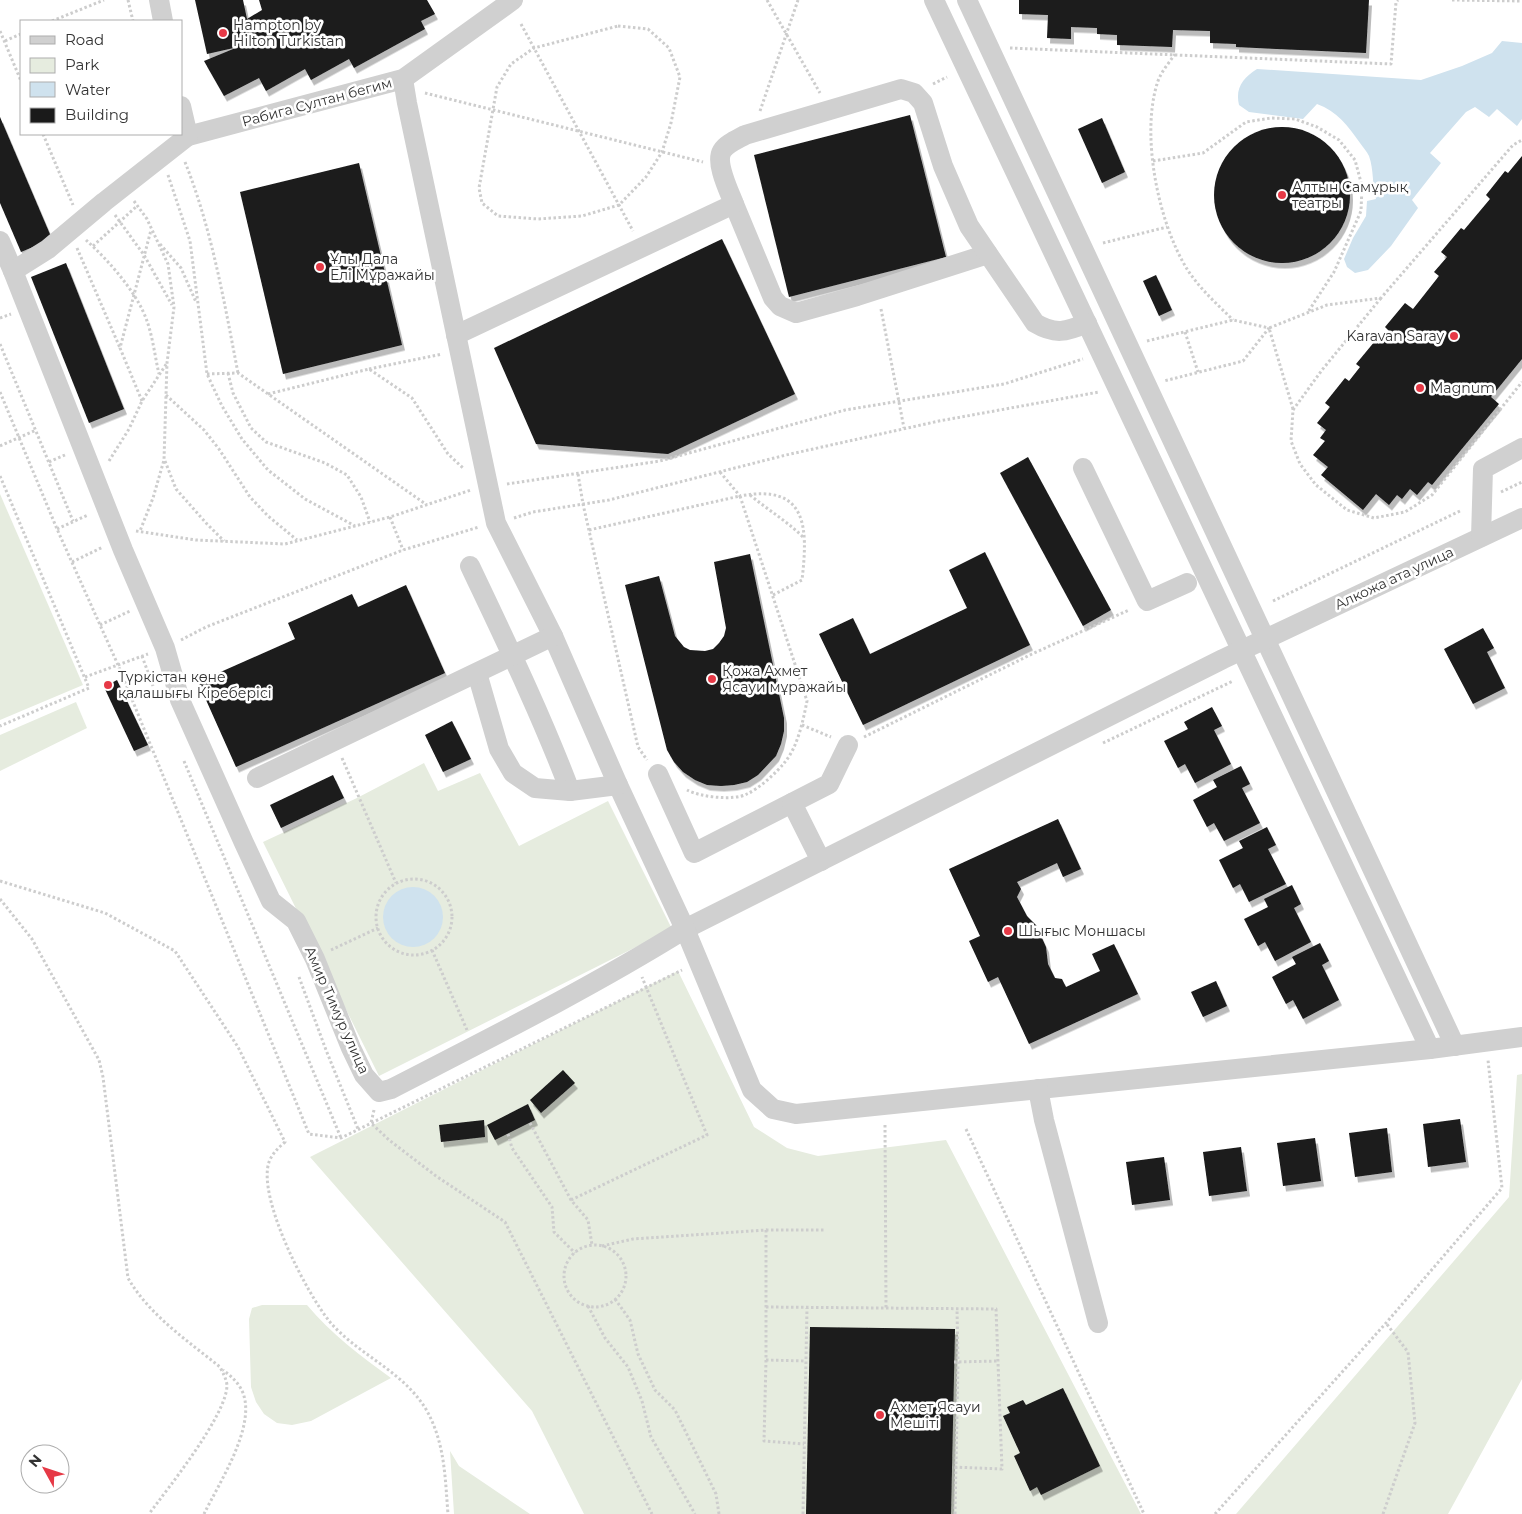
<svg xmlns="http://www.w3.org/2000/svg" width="1522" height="1514" viewBox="0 0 1522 1514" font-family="Montserrat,sans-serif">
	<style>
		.green { fill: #e6ecdf }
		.water { fill: #cfe2ee }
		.building { fill: #1a1a1a; filter: url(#shadow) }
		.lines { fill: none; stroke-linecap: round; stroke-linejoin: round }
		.path { stroke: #cdcdcd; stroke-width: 3; stroke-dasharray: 2.5 2.5; stroke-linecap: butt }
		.minor { stroke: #d0d0d0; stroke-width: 20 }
		.poi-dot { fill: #e63946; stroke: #fff; stroke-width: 2 }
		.labels { text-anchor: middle; stroke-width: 5; stroke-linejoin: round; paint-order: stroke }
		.poi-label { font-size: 14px; fill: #333; stroke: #fff; text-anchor: start }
		.street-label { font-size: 14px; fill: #333; stroke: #fff }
	</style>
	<defs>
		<filter id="shadow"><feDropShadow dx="3" dy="5.5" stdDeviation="0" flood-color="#0004"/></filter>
	</defs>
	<rect width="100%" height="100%" fill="#fff"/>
	<!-- green -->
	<g class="green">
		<polygon points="0,494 83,685 0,720"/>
		<polygon points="76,702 87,728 0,771 0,735"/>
		<polygon points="424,763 438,791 480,773 519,846 608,801 672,929 379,1076 263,842 357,798"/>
		<polygon points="678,971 754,1127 787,1148 818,1156 946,1140 1141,1514 584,1514 532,1411 310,1157"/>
		<polygon points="1522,1074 1522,1379 1448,1514 1236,1514 1509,1197 1517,1075"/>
		<path d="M 262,1305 L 307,1305 C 331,1334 361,1356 391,1378 L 311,1421 L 292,1425 L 277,1423 L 264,1414 L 256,1402 L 251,1387 L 249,1319 L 252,1308 Z"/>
		<polygon points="450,1451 459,1466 530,1514 454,1514"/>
	</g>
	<!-- water -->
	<g class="water">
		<path d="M 1502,41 L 1522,43 L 1522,119 L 1517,126 L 1497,109 L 1489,117 L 1475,107 L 1466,112 L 1430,153 L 1441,163 L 1412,200 L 1418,208 L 1391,246 L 1368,270 L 1355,273 L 1347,267 L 1344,259 L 1353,238 L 1366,216 L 1367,201 L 1376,199 C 1372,185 1374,170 1369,156 C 1367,152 1363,147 1360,143 C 1348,126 1337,111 1317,104 L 1303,119 L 1249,112 L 1239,105 C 1235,88 1243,78 1257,69 L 1421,80 L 1462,66 L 1492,53 Z"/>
		<circle cx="413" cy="917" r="30"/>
	</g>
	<!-- building -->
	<g class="building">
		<polygon points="195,0 243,0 247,19 262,10 259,0 427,0 435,14 421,21 425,29 354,68 349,59 311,80 305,69 266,91 259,78 224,96 204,61 238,47 207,54"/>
		<polygon points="1019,0 1369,0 1366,53 1236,47 1236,44 1210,43 1210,31 1173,30 1172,47 1117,45 1117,35 1097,34 1097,28 1071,27 1071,39 1047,38 1048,15 1019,14"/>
		<polygon points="910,115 946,257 789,297 754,155"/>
		<polygon points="0,117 52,239 21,252 0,203"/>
		<polygon points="1102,118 1125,172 1102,183 1078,129"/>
		<circle cx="1282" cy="195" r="68"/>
		<polygon points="1522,156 1522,359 1491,397 1499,404 1432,485 1428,482 1417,495 1410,489 1402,499 1397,495 1389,505 1376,494 1363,510 1321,475 1328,467 1313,455 1325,441 1320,438 1326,430 1317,423 1330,407 1325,403 1345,378 1349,381 1360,367 1356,364 1375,341 1379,344 1389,331 1385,327 1405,303 1413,309 1439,276 1434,272 1447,257 1441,252 1461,228 1464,230 1490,199 1486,195 1505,171 1508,173"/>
		<polygon points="359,163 402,345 283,374 240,192"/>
		<polygon points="722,239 795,394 668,454 536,444 494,348"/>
		<polygon points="66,263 124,409 89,423 31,277"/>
		<polygon points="1156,275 1172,310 1159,316 1143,281"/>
		<polygon points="1028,457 1111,610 1083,626 1000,473"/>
		<polygon points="985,552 1030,645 863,725 819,634 853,618 870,654 967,608 949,570"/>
		<polygon points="750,554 784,718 784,731 781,744 776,756 758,775 747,782 734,785 721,786 707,785 695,780 683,772 674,762 667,750 625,585 659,576 675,636 684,647 690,650 705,651 713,649 719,643 724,636 726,628 714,562"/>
		<polygon points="406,585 445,673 236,767 198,682 295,639 288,623 352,594 358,607"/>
		<polygon points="1483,628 1494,648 1487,652 1505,688 1473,704 1444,649"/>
		<polygon points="117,680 148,745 134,751 104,687"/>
		<polygon points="1212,707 1222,726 1214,730 1231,764 1195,783 1185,764 1178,768 1164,741 1188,729 1184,722"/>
		<polygon points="452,721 471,759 443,772 425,735"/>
		<polygon points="1241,766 1250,784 1242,788 1260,823 1224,841 1214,823 1207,827 1193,800 1217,787 1213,780"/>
		<polygon points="333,775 344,798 281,828 270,805"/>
		<polygon points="1058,819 1081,869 1063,877 1057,863 1017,882 1021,889 1017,897 1027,916 1036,925 1046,947 1048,964 1055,978 1062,979 1066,987 1100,971 1092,954 1114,944 1138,994 1029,1044 998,977 988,982 969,941 980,936 949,869"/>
		<polygon points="1267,827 1276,845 1268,849 1286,884 1249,902 1240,884 1233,888 1219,860 1243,848 1239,841"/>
		<polygon points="1292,885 1301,904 1294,908 1311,942 1275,961 1265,942 1258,946 1244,919 1268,907 1264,899"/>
		<polygon points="1320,943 1329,961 1322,965 1339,1000 1303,1019 1293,1000 1286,1004 1272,977 1296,964 1292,957"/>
		<polygon points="1216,981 1227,1006 1203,1017 1191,992"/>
		<polygon points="563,1070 575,1083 541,1113 530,1100"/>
		<polygon points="528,1104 535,1120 495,1140 487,1125"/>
		<polygon points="1460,1119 1466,1162 1428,1167 1423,1124"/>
		<polygon points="484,1120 485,1137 441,1142 439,1125"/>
		<polygon points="1387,1128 1392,1172 1355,1177 1349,1133"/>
		<polygon points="1315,1138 1321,1181 1283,1186 1277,1143"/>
		<polygon points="1241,1147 1247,1191 1209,1196 1203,1152"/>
		<polygon points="1164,1157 1170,1200 1132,1205 1126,1162"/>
		<polygon points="810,1327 955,1329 951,1514 806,1514"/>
		<polygon points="1063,1388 1100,1466 1041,1495 1037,1487 1030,1491 1014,1456 1020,1453 1003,1416 1010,1413 1007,1407 1023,1400 1026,1405"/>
	</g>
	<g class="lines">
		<!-- path -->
		<g class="path">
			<polyline points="128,0 133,21"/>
			<polyline points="767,0 820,93"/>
			<polyline points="1452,0 1522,1"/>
			<polyline points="52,21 104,0"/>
			<polyline points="521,24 633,231"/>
			<polygon points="618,26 648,29 669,48 680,77 671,123 662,152 646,177 619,205 582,216 538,219 498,216 482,203 479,188 497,87 511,64 534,48"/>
			<polyline points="0,31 21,81"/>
			<polyline points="5,41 21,34"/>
			<polyline points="1010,48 1391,64 1396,2 1398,0"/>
			<path d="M 1175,54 C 1169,63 1160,73 1157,84 C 1141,136 1158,222 1187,269 C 1199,288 1217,304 1233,320"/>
			<polyline points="933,84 947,77"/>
			<polyline points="425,93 703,162"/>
			<polyline points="760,111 798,0"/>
			<polyline points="43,134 73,205"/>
			<polyline points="1153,161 1203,153 1246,122 1271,118 1295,119 1317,127 1339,140 1355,160 1362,186 1361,211 1334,272 1308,312"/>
			<path d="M 185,162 C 212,230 224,301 238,373"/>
			<polyline points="168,175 190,241 207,374 222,406 242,439 268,470 305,499 355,526"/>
			<polyline points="134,201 147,219 168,264 174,307 167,363 164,460 153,498 140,531"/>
			<polyline points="115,215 144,255 172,305"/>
			<path d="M 86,240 C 108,260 137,292 147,321 C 153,338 155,357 159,374"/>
			<polyline points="1103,243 1167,227"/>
			<polyline points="160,244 181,268 196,302"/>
			<polyline points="93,246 137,206"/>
			<polyline points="77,248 120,348"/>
			<polyline points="1381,298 1322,370 1293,410 1291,441 1300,464 1316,485 1347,510 1374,518 1405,512 1432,495 1522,382"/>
			<polyline points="881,309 904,428"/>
			<polyline points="0,318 11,314"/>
			<polyline points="1185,332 1198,372"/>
			<polyline points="1147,341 1233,320 1269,328 1243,361 1164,381"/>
			<polyline points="0,344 73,521"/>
			<polyline points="369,369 442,354"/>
			<polyline points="228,373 233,393 251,428 266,442 325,463 347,475 361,497 370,522"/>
			<polyline points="207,374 238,373 427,505"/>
			<polyline points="0,392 57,529 118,665 309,1134 341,1138 682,970"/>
			<polyline points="268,394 369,369 412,398 448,454 463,468"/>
			<polyline points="166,395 204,430 219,449 250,497 268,516 297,540"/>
			<polyline points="142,401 120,348 151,230"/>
			<polyline points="1293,409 1269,328 1327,305 1381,298 1513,145 1522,140"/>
			<polyline points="0,446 36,430"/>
			<polyline points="109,461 129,429 142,401 167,363"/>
			<polyline points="165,461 176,489 207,524 224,541"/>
			<polyline points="49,462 65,455"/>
			<path d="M 720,472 L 740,496 C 808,483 808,528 802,580 L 773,595"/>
			<polyline points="578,474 583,504 638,747 647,760"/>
			<polyline points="0,476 89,688 0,726"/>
			<polyline points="507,484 660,461 845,410 1004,384 1083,359"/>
			<polyline points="1501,492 1522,482"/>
			<path d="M 750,495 C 768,510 787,521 804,538"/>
			<polyline points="390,517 403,550"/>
			<polyline points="514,518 533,512 609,500 786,455 939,421 1099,392"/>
			<polyline points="57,529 88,515"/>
			<path d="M 589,530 L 740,496 L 807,701 C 803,721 798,746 785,762 C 776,773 760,788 747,794 C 734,801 700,797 687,790"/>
			<polyline points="136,531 196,540 285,544 390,517 471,490"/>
			<polyline points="72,562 103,547"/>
			<polyline points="1273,601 1462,510"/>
			<polyline points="100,625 130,611"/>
			<polyline points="181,640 206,627 403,550 479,527"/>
			<polyline points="142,656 153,686"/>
			<polyline points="85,677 148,654"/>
			<polyline points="802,725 831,737"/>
			<polyline points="864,737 1032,654 1129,610"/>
			<polyline points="1103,743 1233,681"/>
			<polyline points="342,758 396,883"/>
			<polyline points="184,761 341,1138"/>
			<circle cx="414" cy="917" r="38"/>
			<path d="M 0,881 L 105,913 L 175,951 L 238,1047 L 285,1142 C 278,1148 272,1154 269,1162 C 257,1198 307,1294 330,1322 C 358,1355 404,1371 427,1411 C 445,1444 445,1477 448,1514"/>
			<path d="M 0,899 L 32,939 L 99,1060 L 103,1077 L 128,1278 C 149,1315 188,1341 220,1367 C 223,1373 226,1378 227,1385 C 227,1415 168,1488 149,1514"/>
			<polyline points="331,950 378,928"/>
			<polyline points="432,950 467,1030"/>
			<polyline points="299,977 326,1050 358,1129"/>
			<polyline points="374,1110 371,1123 389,1140 436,1176 505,1222 652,1514"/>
			<polyline points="530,1123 571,1200 588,1220 592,1245"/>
			<polyline points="885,1125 886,1308"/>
			<polyline points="966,1129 1144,1514"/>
			<polyline points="508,1134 512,1148 552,1207 554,1232 575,1253"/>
			<polyline points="571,1200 707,1135 642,977"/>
			<polyline points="766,1230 826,1230"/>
			<circle cx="595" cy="1276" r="31"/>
			<polyline points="602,1246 633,1239 766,1230 766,1360 764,1441 804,1444"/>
			<polyline points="615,1299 630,1320 638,1354 655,1390 675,1410 716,1494 719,1514"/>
			<polyline points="588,1306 605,1338 628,1367 642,1401 651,1437 695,1514"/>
			<polyline points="766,1307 996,1309 1002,1469 952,1467"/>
			<polyline points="766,1360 806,1361"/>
			<polyline points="954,1362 998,1361"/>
			<path d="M 204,1514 C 219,1483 256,1427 243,1393 C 239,1383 231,1376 223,1370"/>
			<polyline points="803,1514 807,1308"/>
			<polyline points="955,1514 958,1362 957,1309"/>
			<polyline points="1215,1514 1386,1323 1502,1188 1488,1060"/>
			<polyline points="1383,1514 1415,1423 1408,1352 1386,1323"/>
		</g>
		<!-- minor -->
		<g class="minor">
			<polyline points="159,0 163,21"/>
			<polyline points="934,0 1430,1049"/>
			<polyline points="967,0 1455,1046"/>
			<polyline points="403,79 407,103 496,523 553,636 618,785 685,929 1223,659 1522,518"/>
			<polyline points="181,106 188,136 403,79 513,0"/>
			<polyline points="734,204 773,298 780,306 796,313 857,296 988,254"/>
			<path d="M 0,241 L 13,271 L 123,550 L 165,648 L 180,700 L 244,843 L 271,901 L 296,921 L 315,959 L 351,1048 L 364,1075 L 379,1092 L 391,1089 C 490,1038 590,988 685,929 L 752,1090 L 773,1109 L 796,1114 L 1430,1049 L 1522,1037"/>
			<polyline points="13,271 48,249 104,202 188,136"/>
			<path d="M 456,335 L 734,204 C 729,191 715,163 722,151 C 726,144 738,139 745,135 L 901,89 L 914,93 L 923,103 L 943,166 L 969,226 L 1035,323 C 1055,335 1066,332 1087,323"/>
			<polyline points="1083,468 1147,601 1187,583"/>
			<polyline points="1481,537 1483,469 1522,448"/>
			<path d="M 470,566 C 505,640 541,714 570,791 L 618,785"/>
			<polyline points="477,673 499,749 513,773 535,788 570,791"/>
			<polyline points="658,774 694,853 829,784 848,745"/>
			<polyline points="257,778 553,636"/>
			<polyline points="792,803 821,861"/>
			<polyline points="1038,1089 1044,1120 1098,1323"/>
		</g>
	</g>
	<!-- markers -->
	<g class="poi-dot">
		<circle cx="223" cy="33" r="5"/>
		<circle cx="1282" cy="195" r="5"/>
		<circle cx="320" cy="267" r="5"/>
		<circle cx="1454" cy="336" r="5"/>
		<circle cx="1420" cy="388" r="5"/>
		<circle cx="712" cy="679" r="5"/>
		<circle cx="108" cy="685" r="5"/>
		<circle cx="1008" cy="931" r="5"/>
		<circle cx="880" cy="1415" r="5"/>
	</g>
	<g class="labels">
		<!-- poi labels -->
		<g class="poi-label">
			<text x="233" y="30">Hampton by<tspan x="233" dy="16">Hilton Turkistan</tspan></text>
			<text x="1292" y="192">Алтын Самұрық<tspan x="1292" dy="16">театры</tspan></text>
			<text x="330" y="264">Ұлы Дала<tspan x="330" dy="16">Елі Мұражайы</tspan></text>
			<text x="1444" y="341" text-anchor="end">Karavan Saray</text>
			<text x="1430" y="393">Magnum</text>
			<text x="722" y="676">Қожа Ахмет<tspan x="722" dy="16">Ясауи мұражайы</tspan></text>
			<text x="118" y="682">Түркістан көне<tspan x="118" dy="16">қалашығы Кіреберісі</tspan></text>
			<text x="1018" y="936">Шығыс Моншасы</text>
			<text x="890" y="1412">Ахмет Ясауи<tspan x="890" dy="16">Мешіті</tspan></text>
		</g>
		<!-- street labels -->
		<g class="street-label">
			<text transform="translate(317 102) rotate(-15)" y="5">Рабига Султан бегим</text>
			<text transform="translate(1394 578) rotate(-25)" y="5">Алкожа ата улица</text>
			<text transform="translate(337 1010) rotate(66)" y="5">Амир Тимур улица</text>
		</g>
	</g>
	<!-- legend -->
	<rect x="20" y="20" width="162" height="115" fill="#ffffff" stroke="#adadad"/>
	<rect x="30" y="36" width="25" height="8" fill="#d0d0d0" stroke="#adadad"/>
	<text x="65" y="45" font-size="15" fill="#333333">Road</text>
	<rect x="30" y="58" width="25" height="15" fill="#e6ecdf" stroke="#adadad"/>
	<text x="65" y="70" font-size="15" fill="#333333">Park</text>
	<rect x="30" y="82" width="25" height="15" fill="#cfe2ee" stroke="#adadad"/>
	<text x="65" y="95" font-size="15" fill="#333333">Water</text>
	<rect x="30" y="108" width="25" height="15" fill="#1a1a1a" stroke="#adadad"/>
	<text x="65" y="120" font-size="15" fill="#333333">Building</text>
	<!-- north arrow -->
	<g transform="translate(45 1469) rotate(310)"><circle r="24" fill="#ffffff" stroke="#adadad"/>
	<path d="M0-4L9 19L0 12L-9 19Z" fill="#e63946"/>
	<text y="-8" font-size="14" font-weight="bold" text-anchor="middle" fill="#333333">N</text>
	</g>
</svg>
